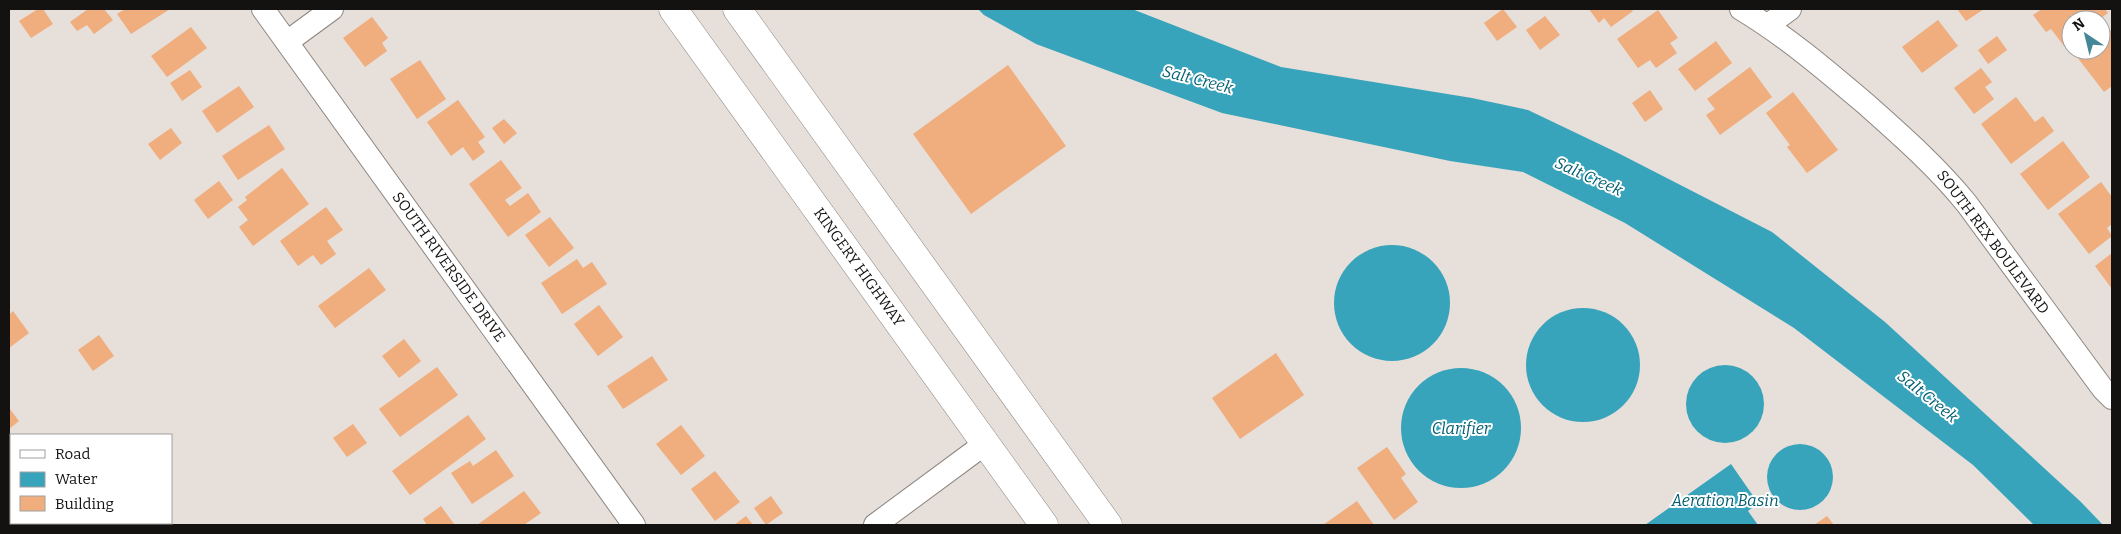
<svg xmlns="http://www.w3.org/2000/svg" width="2121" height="534" viewBox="0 0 2121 534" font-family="Bitter,serif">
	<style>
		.water { fill: #38a4bc }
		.building { fill: #f0ad7d }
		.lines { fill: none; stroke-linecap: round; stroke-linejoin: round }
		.street-casing { stroke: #8d8681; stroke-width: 24 }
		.highway-casing { stroke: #8d8681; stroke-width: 29 }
		.street { stroke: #fff; stroke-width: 22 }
		.highway { stroke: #fff; stroke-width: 28 }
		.labels { text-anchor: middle; stroke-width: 4; stroke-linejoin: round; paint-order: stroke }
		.street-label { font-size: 15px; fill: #141210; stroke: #fff }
		.water-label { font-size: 16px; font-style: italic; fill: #036071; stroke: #fff }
	</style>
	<rect width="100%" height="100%" fill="#e7dfd9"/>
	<!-- water -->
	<g class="water">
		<polygon points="978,9 1132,9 1281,67 1472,98 1528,110 1618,153 1772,232 1885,322 2081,502 2103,525 2034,525 1973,465 1794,328 1625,223 1523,172 1450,161 1222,113 1036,44 984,15"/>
		<circle cx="1392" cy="303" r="58"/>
		<circle cx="1583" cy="365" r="57"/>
		<circle cx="1725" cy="404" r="39"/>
		<circle cx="1461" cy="428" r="60"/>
		<circle cx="1800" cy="477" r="33"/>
		<polygon points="1731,464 1758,503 1748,511 1758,525 1645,525"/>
	</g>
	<!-- building -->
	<g class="building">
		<polygon points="38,9 43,9 53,24 31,38 19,21"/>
		<polygon points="88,9 104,9 113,20 94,34 87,25 77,31 70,22"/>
		<polygon points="125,9 170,9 131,34 117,14"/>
		<polygon points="1503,9 1517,27 1497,41 1484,23"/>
		<polygon points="1589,9 1631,9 1633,11 1611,27 1604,18 1599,23"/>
		<polygon points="1957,9 1984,9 1966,21"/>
		<polygon points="2042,9 2105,9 2108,13 2098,20 2071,20 2071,40 2064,46 2051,29 2046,32 2033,15"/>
		<polygon points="1658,10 1678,38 1670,43 1677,53 1656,68 1650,60 1638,68 1617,39"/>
		<polygon points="1545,16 1560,35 1540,50 1526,30"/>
		<polygon points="372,17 388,38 382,43 387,51 365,67 343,38"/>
		<polygon points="1938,20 1958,46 1922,73 1902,47"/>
		<polygon points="191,27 207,48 167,77 151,56"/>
		<polygon points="2112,29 2112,86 2104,92 2077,57 2086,50 2101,50 2101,38"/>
		<polygon points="1997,36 2007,50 1988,64 1978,50"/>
		<polygon points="1716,41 1732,63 1695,91 1678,69"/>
		<polygon points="420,60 446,99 417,119 390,79"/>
		<polygon points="1008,65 1066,146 971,214 913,134"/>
		<polygon points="1750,67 1772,97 1720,135 1706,115 1715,109 1707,99"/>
		<polygon points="1981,68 1992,82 1985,87 1994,99 1974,114 1954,88"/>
		<polygon points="190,70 202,87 182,101 170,83"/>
		<polygon points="239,86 254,107 217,133 202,111"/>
		<polygon points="1650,90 1663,109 1645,122 1632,103"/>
		<polygon points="1793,92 1838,150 1807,173 1787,147 1790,145 1766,113"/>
		<polygon points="2016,97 2035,122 2043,116 2054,131 2011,164 1981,124"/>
		<polygon points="458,100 485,137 478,142 485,152 473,161 463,147 451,156 427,122"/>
		<polygon points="504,119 517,133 504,144 492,128"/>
		<polygon points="269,125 285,149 238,180 222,156"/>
		<polygon points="171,128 182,143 160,160 148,144"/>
		<polygon points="2063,141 2090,177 2048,210 2020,174"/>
		<polygon points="501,160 522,188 505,200 510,206 528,193 541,212 508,237 469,184"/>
		<polygon points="282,168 309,204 253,246 239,227 248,220 238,207 247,200 245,197"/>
		<polygon points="219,181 233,200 208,219 194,200"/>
		<polygon points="2101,182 2112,197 2112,224 2107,228 2112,236 2089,254 2058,214"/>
		<polygon points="326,207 343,230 327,241 336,254 321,265 313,255 298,266 280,241"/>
		<polygon points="550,217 574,248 549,267 525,235"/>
		<polygon points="2112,253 2112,289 2095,266"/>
		<polygon points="577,259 583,268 592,262 607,284 562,314 541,283"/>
		<polygon points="369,268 386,290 335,328 318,306"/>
		<polygon points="599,305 623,337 598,356 574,324"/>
		<polygon points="13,311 29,333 9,348 9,315"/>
		<polygon points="99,335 114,356 93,371 78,350"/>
		<polygon points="404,339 421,361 399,378 382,356"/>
		<polygon points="1276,353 1304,395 1240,439 1212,398"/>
		<polygon points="652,356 668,380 623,409 607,386"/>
		<polygon points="437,367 458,395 400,437 379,409"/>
		<polygon points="9,408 19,421 9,429"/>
		<polygon points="468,415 486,439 410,495 392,471"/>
		<polygon points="353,424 367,443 347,457 333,438"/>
		<polygon points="681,425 705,456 681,475 656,444"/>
		<polygon points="1387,447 1406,474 1401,478 1418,502 1394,520 1357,468"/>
		<polygon points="496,450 514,476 472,504 451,473 470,461 473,466"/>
		<polygon points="715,471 740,502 715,521 691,489"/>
		<polygon points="524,491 541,513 524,525 477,525"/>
		<polygon points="771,496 783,513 766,525 754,508"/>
		<polygon points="1357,501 1374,525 1323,525"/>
		<polygon points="441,506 454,524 427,525 423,519"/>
		<polygon points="746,516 753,525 734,525"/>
		<polygon points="1827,516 1834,525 1814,525"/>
		<polygon points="64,523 81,523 83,525 60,525"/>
	</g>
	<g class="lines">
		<!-- street casing -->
		<g class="street-casing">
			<g id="street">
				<polyline points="263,9 634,525"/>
				<path d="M 1741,9 C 1786,36 1827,71 1867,105 C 1903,137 1937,167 1967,204 L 2103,389 L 2112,398"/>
				<polyline points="1768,25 1790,9"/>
				<polyline points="287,42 332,9"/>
				<polyline points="875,525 986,443"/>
			</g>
		</g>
		<!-- highway casing -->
		<g class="highway-casing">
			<g id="highway">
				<polyline points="673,9 1044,525"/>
				<polyline points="737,9 1108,525"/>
			</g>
		</g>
		<!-- street -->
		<use href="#street" class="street"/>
		<!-- highway -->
		<use href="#highway" class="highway"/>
	</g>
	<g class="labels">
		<!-- street labels -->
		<g class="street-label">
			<text transform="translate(1993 242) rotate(53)" y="5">SOUTH REX BOULEVARD</text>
			<text transform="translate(449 267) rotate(54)" y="5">SOUTH RIVERSIDE DRIVE</text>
			<text transform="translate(859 267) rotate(54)" y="5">KINGERY HIGHWAY</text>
		</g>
		<!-- water labels -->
		<g class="water-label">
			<text transform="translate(1198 79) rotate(14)" y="6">Salt Creek</text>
			<text transform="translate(1589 176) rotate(24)" y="6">Salt Creek</text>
			<text transform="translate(1928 396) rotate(39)" y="6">Salt Creek</text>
			<text x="1461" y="434">Clarifier</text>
			<text x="1725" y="506">Aeration Basin</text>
		</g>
	</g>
	<!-- border -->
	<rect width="2121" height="534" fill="none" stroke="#141210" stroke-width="20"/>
	<!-- legend -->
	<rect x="10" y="434" width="162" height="90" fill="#ffffff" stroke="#a1a09f"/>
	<rect x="20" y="450" width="25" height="8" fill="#ffffff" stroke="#a1a09f"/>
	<text x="55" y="459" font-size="15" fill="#141210">Road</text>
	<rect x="20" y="472" width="25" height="15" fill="#38a4bc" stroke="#a1a09f"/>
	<text x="55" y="484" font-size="15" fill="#141210">Water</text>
	<rect x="20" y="496" width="25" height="15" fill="#f0ad7d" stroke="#a1a09f"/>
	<text x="55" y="509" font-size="15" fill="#141210">Building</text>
	<!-- north arrow -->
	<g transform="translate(2086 35) rotate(325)"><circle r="24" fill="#ffffff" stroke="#a1a09f"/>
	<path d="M0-4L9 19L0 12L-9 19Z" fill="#448797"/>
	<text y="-8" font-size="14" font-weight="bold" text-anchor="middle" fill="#141210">N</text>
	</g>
</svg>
